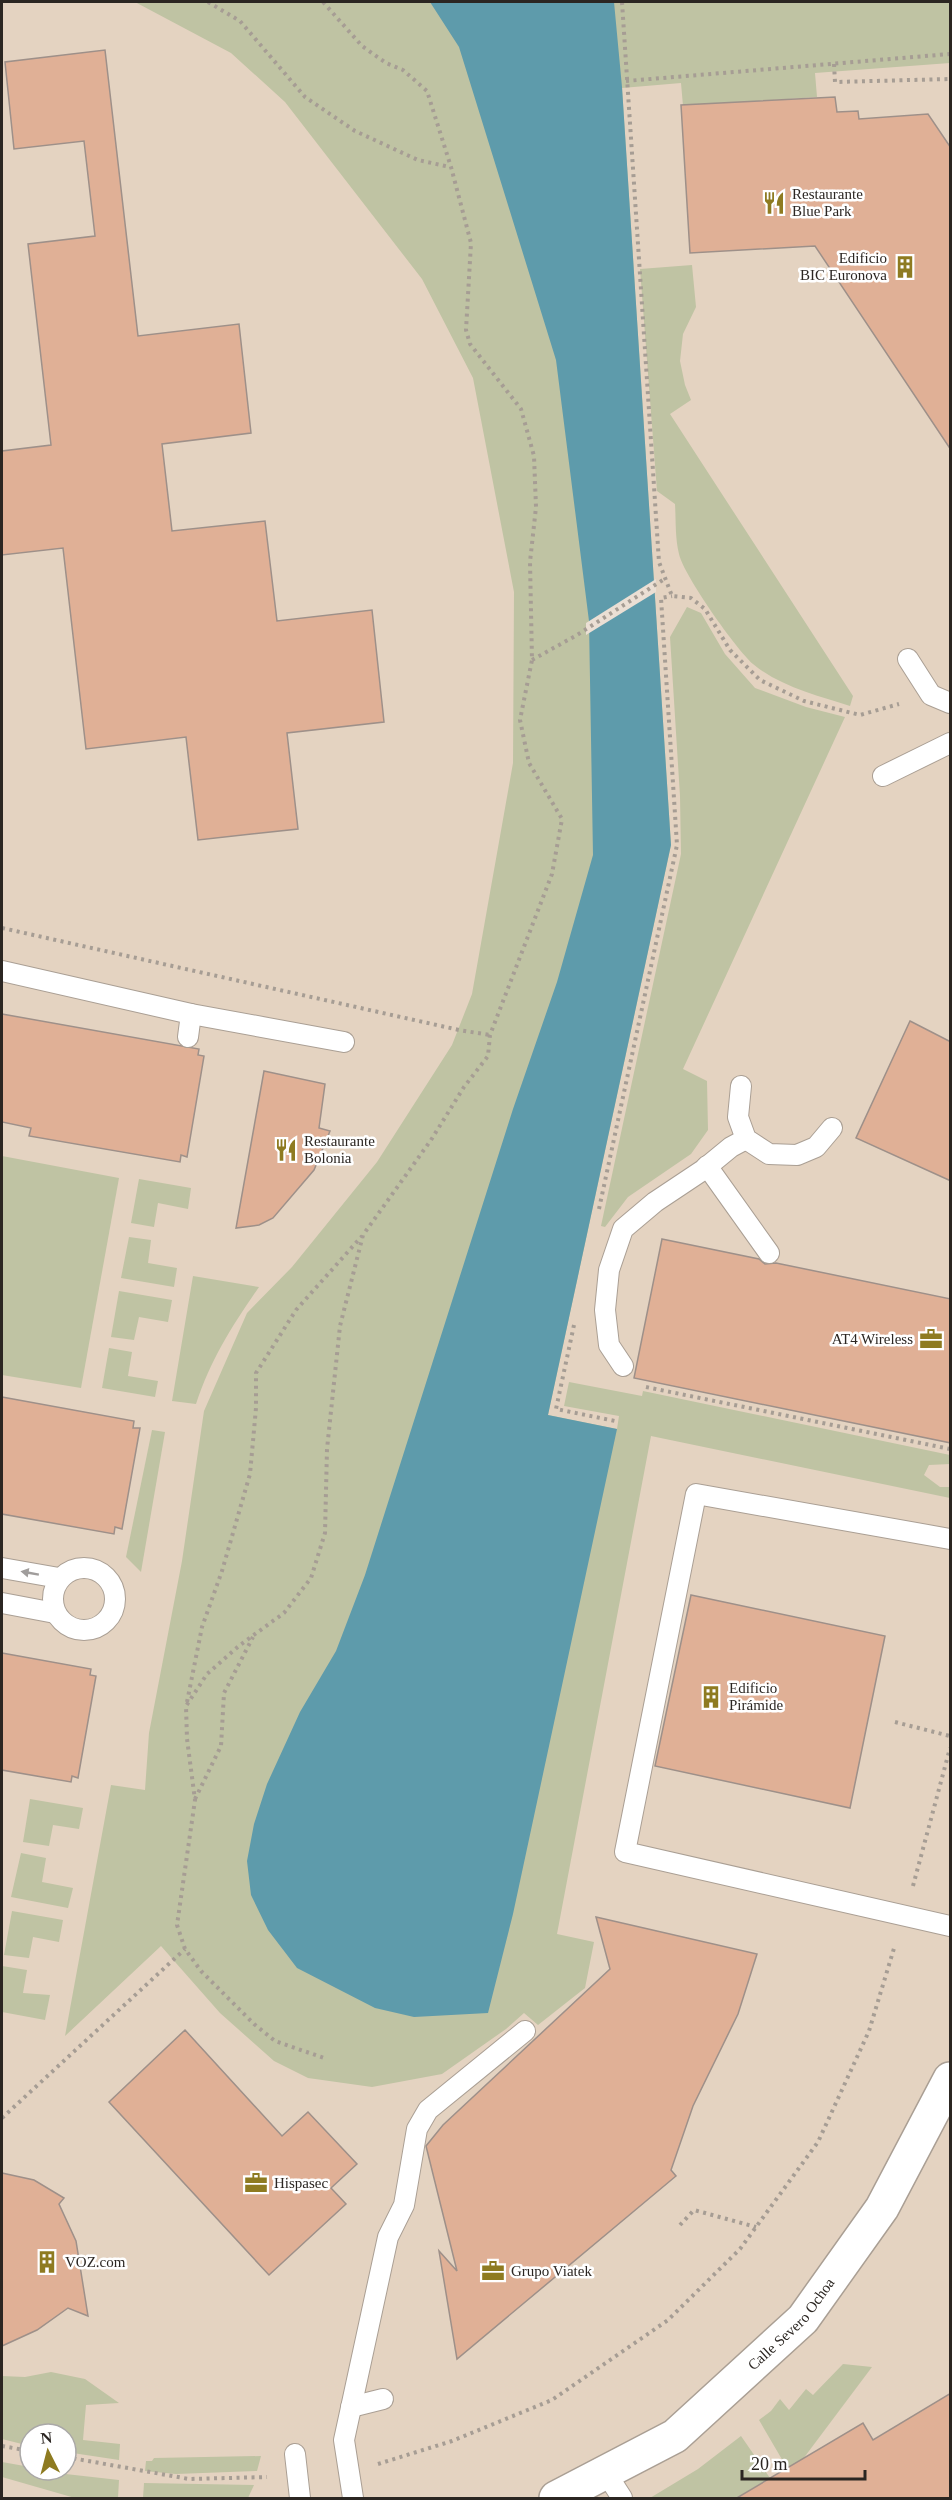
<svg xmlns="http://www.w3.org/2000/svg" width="952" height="2500" viewBox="0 0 952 2500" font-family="'Times New Roman',serif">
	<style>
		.built { fill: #e4d3c1; fill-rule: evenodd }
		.green { fill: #bfc3a3 }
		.water { fill: #5e9bab }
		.pier { fill: #ebdfd4 }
		.building { fill: #e0b096; stroke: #9e9089; stroke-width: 1.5 }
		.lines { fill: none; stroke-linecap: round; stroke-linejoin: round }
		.service-casing { stroke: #aa9f94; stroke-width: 22 }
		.tertiary-casing { stroke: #aa9f94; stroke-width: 36 }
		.path { stroke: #a69d94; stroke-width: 4; stroke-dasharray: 3 4.5; stroke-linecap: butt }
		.service { stroke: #fff; stroke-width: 20 }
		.tertiary { stroke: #fff; stroke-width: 33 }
		.oneway { fill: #a09d9c }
		.labels { text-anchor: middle; stroke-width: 5; stroke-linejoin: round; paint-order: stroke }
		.poi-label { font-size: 15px; fill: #2b2622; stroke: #fff; text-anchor: start }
		.street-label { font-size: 15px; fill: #2b2622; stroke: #fff }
	</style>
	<rect width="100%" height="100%" fill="#ebdfd4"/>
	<!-- built -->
	<path class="built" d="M 2,2 L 950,2 L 950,2498 L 2,2498 ZM 30,2434 L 66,2434 L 66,2470 L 30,2470 Z"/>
	<!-- green -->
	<g class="green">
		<polygon points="135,2 950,2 950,63 815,73 817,97 683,106 681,83 622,88 671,845 548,1415 617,1429 619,1416 564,1406 569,1382 642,1396 643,1391 950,1455 950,1464 929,1465 924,1475 940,1487 950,1487 950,1498 651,1436 557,1934 594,1942 585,1988 538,2025 524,2013 506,2029 442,2074 372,2087 308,2078 274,2061 220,2013 161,1946 65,2036 111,1785 145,1790 149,1733 182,1561 204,1411 247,1313 292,1267 377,1162 452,1045 472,994 513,763 514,592 473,378 422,279 285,102 231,53"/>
		<path d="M 692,265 L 696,307 L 683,334 L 680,361 L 685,385 L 691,400 L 670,414 L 853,696 L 850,706 C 818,696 779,686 753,664 C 736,649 684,576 679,554 C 675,537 676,521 675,504 L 657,491 L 640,269 Z"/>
		<polygon points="687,607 701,613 725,654 755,688 806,707 845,717 683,1069 707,1081 708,1130 691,1154 628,1197 605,1227 601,1226 681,854 680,796 670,637"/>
		<polygon points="2,1156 119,1178 81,1388 2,1375"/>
		<polygon points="139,1179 191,1188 188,1209 158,1203 154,1227 131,1223"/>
		<polygon points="129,1237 151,1240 148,1263 177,1268 174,1287 121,1278"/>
		<path d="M 193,1276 L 259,1287 C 232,1326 211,1359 196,1404 L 172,1401 Z"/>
		<polygon points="119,1291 172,1300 168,1322 139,1317 134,1340 111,1337"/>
		<polygon points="109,1348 132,1352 128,1376 158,1381 155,1397 102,1388"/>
		<polygon points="152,1430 165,1432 141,1572 126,1557"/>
		<polygon points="30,1799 83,1808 79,1829 53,1825 49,1846 23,1842"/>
		<polygon points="21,1853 46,1858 42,1882 73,1888 68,1908 11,1897"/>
		<polygon points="12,1911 63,1920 59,1942 33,1937 29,1958 4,1955"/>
		<polygon points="2,1966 27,1970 23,1993 50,1995 45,2020 2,2012"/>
		<polygon points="843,2364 872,2367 803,2459 787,2468 759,2420 771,2411 780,2399 789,2410 806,2389 813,2395"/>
		<polygon points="51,2372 85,2379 119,2403 86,2405 83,2440 120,2444 119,2460 66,2452 66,2434 30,2434 30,2446 2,2439 2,2376 25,2377"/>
		<polygon points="741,2436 770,2478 736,2498 650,2498 698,2469"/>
		<polygon points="261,2456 257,2471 176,2474 145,2471 146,2461 152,2461 154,2458"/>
		<polygon points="2,2462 30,2467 30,2470 119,2480 118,2498 75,2498 2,2477"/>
		<polygon points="144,2483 254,2485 248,2498 143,2498"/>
	</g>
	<!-- water -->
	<polygon class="water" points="430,2 614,2 622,87 671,845 548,1415 617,1429 513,1914 488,2013 414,2017 375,2008 297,1968 268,1930 251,1895 247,1861 254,1824 267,1784 300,1712 336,1651 365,1575 513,1109 557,982 593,855 589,621 556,360 459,47"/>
	<!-- pier -->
	<polygon class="pier" points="656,579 656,592 586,635 586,623"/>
	<!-- building -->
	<g class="building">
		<polygon points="105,50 138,336 239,324 251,433 162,444 172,531 265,521 277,621 372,610 384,722 287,733 298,829 198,840 186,737 86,749 63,548 2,555 2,451 51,445 28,244 95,236 84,141 14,149 5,62"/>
		<polygon points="835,97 837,112 858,111 859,119 928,114 951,148 951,450 815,246 690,253 681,105"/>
		<polygon points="2,1014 199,1049 198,1055 204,1056 187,1157 181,1155 180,1162 29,1136 31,1128 2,1122"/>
		<polygon points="910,1021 951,1042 951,1181 856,1138"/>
		<polygon points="264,1071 325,1084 319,1128 330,1131 314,1170 273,1218 259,1225 236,1228"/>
		<polygon points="662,1239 759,1259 765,1264 776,1263 951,1299 951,1443 634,1378"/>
		<polygon points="2,1397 134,1421 133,1428 140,1428 122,1529 115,1527 114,1534 2,1514"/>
		<polygon points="691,1595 885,1636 850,1808 655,1766"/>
		<polygon points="2,1653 91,1669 90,1675 96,1676 78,1778 72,1776 71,1782 2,1770"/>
		<polygon points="596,1917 757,1954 738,2014 693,2106 671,2170 676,2176 457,2359 439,2251 457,2271 426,2146 443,2125 610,1969"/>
		<polygon points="185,2030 282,2136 308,2112 357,2164 331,2188 346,2204 269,2275 109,2102"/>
		<polygon points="2,2173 34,2180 64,2198 59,2204 76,2241 88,2316 68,2308 37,2330 2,2346"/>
		<polygon points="951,2393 951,2499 735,2499 863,2423 873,2440"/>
	</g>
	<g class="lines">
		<!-- service casing -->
		<g class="service-casing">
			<g id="service">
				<polyline points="908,659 931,695 950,703"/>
				<polyline points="883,776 950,743"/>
				<polyline points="2,971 191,1014 188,1037"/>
				<polyline points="191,1014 344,1042"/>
				<polyline points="741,1086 738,1117 746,1139 769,1154 797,1155 816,1147 832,1128"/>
				<polyline points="707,1166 769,1253"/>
				<polyline points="623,1366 609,1345 605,1310 609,1270 623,1229 655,1202 703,1170 731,1147 746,1139"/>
				<polyline points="950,1539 696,1494 625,1852 950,1926"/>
				<circle cx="84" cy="1599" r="31"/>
				<polyline points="2,1568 59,1578"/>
				<polyline points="2,1603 55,1613"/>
				<polyline points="351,2407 383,2399"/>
				<polyline points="295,2454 300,2498"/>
				<polyline points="606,2473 622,2498"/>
				<polyline points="353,2498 344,2440 388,2237 404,2205 417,2129 428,2110 525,2031"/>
			</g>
		</g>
		<!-- tertiary casing -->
		<g class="tertiary-casing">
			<g id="tertiary">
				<path id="s1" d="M 556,2498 L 675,2436 L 803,2319 L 882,2208 L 950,2079"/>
			</g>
		</g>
		<!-- path -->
		<g class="path">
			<polyline points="208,2 240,21 305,97 355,131 418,160 450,167"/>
			<polyline points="323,2 362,46 386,63 403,70 427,91 451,167 471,243 466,330 470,344 521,409 534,456 536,507 530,562 532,660 520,720 529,763 562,819 552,874 490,1035 488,1056 464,1087 431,1140 363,1235 340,1326 327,1449 325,1533 311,1578 284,1613 240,1645 207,1674 186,1706 187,1739 195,1800 177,1925 185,1949 201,1971 254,2024 275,2041 324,2058"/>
			<polyline points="622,2 659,562 672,596 691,598 705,609 730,650 760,680 804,701 860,715 899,704"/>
			<polyline points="834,64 835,82 950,79"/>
			<polyline points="626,81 950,54"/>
			<polyline points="532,660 577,635 666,578"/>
			<polyline points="2,928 459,1030 490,1035"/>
			<polyline points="599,1209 677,845 661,598 672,596"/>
			<polyline points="574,1325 556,1409 615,1421"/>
			<polyline points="646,1387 950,1449"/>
			<polyline points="187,1702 202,1627 222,1571 250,1474 256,1408 256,1373 296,1310 362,1236"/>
			<polyline points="895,1722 950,1736"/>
			<polyline points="195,1799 221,1746 224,1693 253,1637"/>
			<polyline points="913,1886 950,1748"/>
			<polyline points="2,2118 185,1949"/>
			<polyline points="680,2225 694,2210 756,2227"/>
			<polyline points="2,2446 30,2451"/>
			<polyline points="66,2457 189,2479 267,2477"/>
			<polyline points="378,2464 452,2441 552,2400 668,2320 740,2249 818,2142 869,2031 895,1945"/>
		</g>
		<!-- service -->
		<use href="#service" class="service"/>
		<!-- tertiary -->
		<use href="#tertiary" class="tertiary"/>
	</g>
	<!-- one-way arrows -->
	<defs><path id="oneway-solid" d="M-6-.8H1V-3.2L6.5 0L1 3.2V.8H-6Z" transform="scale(1.5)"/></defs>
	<use class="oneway" href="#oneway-solid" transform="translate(30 1573) rotate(-170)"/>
	<!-- icons -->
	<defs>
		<g id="restaurant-bare" transform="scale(1.8)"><path d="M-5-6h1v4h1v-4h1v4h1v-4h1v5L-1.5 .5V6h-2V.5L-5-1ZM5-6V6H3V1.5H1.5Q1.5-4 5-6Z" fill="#8e7b21" stroke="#fff" stroke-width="2.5" paint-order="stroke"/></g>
		<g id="building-bare" transform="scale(1.8)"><path d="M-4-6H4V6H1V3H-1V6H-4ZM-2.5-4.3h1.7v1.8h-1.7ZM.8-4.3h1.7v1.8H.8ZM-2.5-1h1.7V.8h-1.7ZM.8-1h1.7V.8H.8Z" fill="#8e7b21" stroke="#fff" stroke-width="2.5" paint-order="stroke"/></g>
		<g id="office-bare" transform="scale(1.8)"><path d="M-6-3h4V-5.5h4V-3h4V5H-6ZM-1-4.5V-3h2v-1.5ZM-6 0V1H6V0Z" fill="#8e7b21" stroke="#fff" stroke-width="2.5" paint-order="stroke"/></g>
	</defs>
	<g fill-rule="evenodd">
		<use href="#restaurant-bare" x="774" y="203"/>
		<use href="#building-bare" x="905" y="267"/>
		<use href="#restaurant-bare" x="286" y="1150"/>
		<use href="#office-bare" x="931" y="1339"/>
		<use href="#building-bare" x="711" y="1697"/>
		<use href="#office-bare" x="256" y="2183"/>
		<use href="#building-bare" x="47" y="2262"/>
		<use href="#office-bare" x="493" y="2271"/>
	</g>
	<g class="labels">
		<!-- poi labels -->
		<g class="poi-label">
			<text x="792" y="199">Restaurante<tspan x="792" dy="17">Blue Park</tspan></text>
			<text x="887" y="263" text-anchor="end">Edificio<tspan x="887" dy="17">BIC Euronova</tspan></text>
			<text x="304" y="1146">Restaurante<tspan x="304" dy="17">Bolonia</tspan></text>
			<text x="913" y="1344" text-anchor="end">AT4 Wireless</text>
			<text x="729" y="1693">Edificio<tspan x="729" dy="17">Pirámide</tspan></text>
			<text x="274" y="2188">Hispasec</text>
			<text x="65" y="2267">VOZ.com</text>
			<text x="511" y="2276">Grupo Viatek</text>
		</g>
		<!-- street labels -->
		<g class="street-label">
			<text dy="5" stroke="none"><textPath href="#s1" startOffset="296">Calle Severo Ochoa</textPath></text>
		</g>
	</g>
	<!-- border -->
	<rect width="952" height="2500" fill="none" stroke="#2b2622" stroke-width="6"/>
	<!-- north arrow -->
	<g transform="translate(48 2452) rotate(354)"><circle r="28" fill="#ffffff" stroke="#aaa8a7" stroke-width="1.5"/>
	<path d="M0-4.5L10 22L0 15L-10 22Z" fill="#8e7b21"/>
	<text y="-9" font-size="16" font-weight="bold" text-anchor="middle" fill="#2b2622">N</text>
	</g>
	<!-- scale -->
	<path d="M742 2470v9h123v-9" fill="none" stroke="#2b2622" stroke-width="3"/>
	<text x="751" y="2470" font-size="18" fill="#2b2622" stroke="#ffffff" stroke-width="4.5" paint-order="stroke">20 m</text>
</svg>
